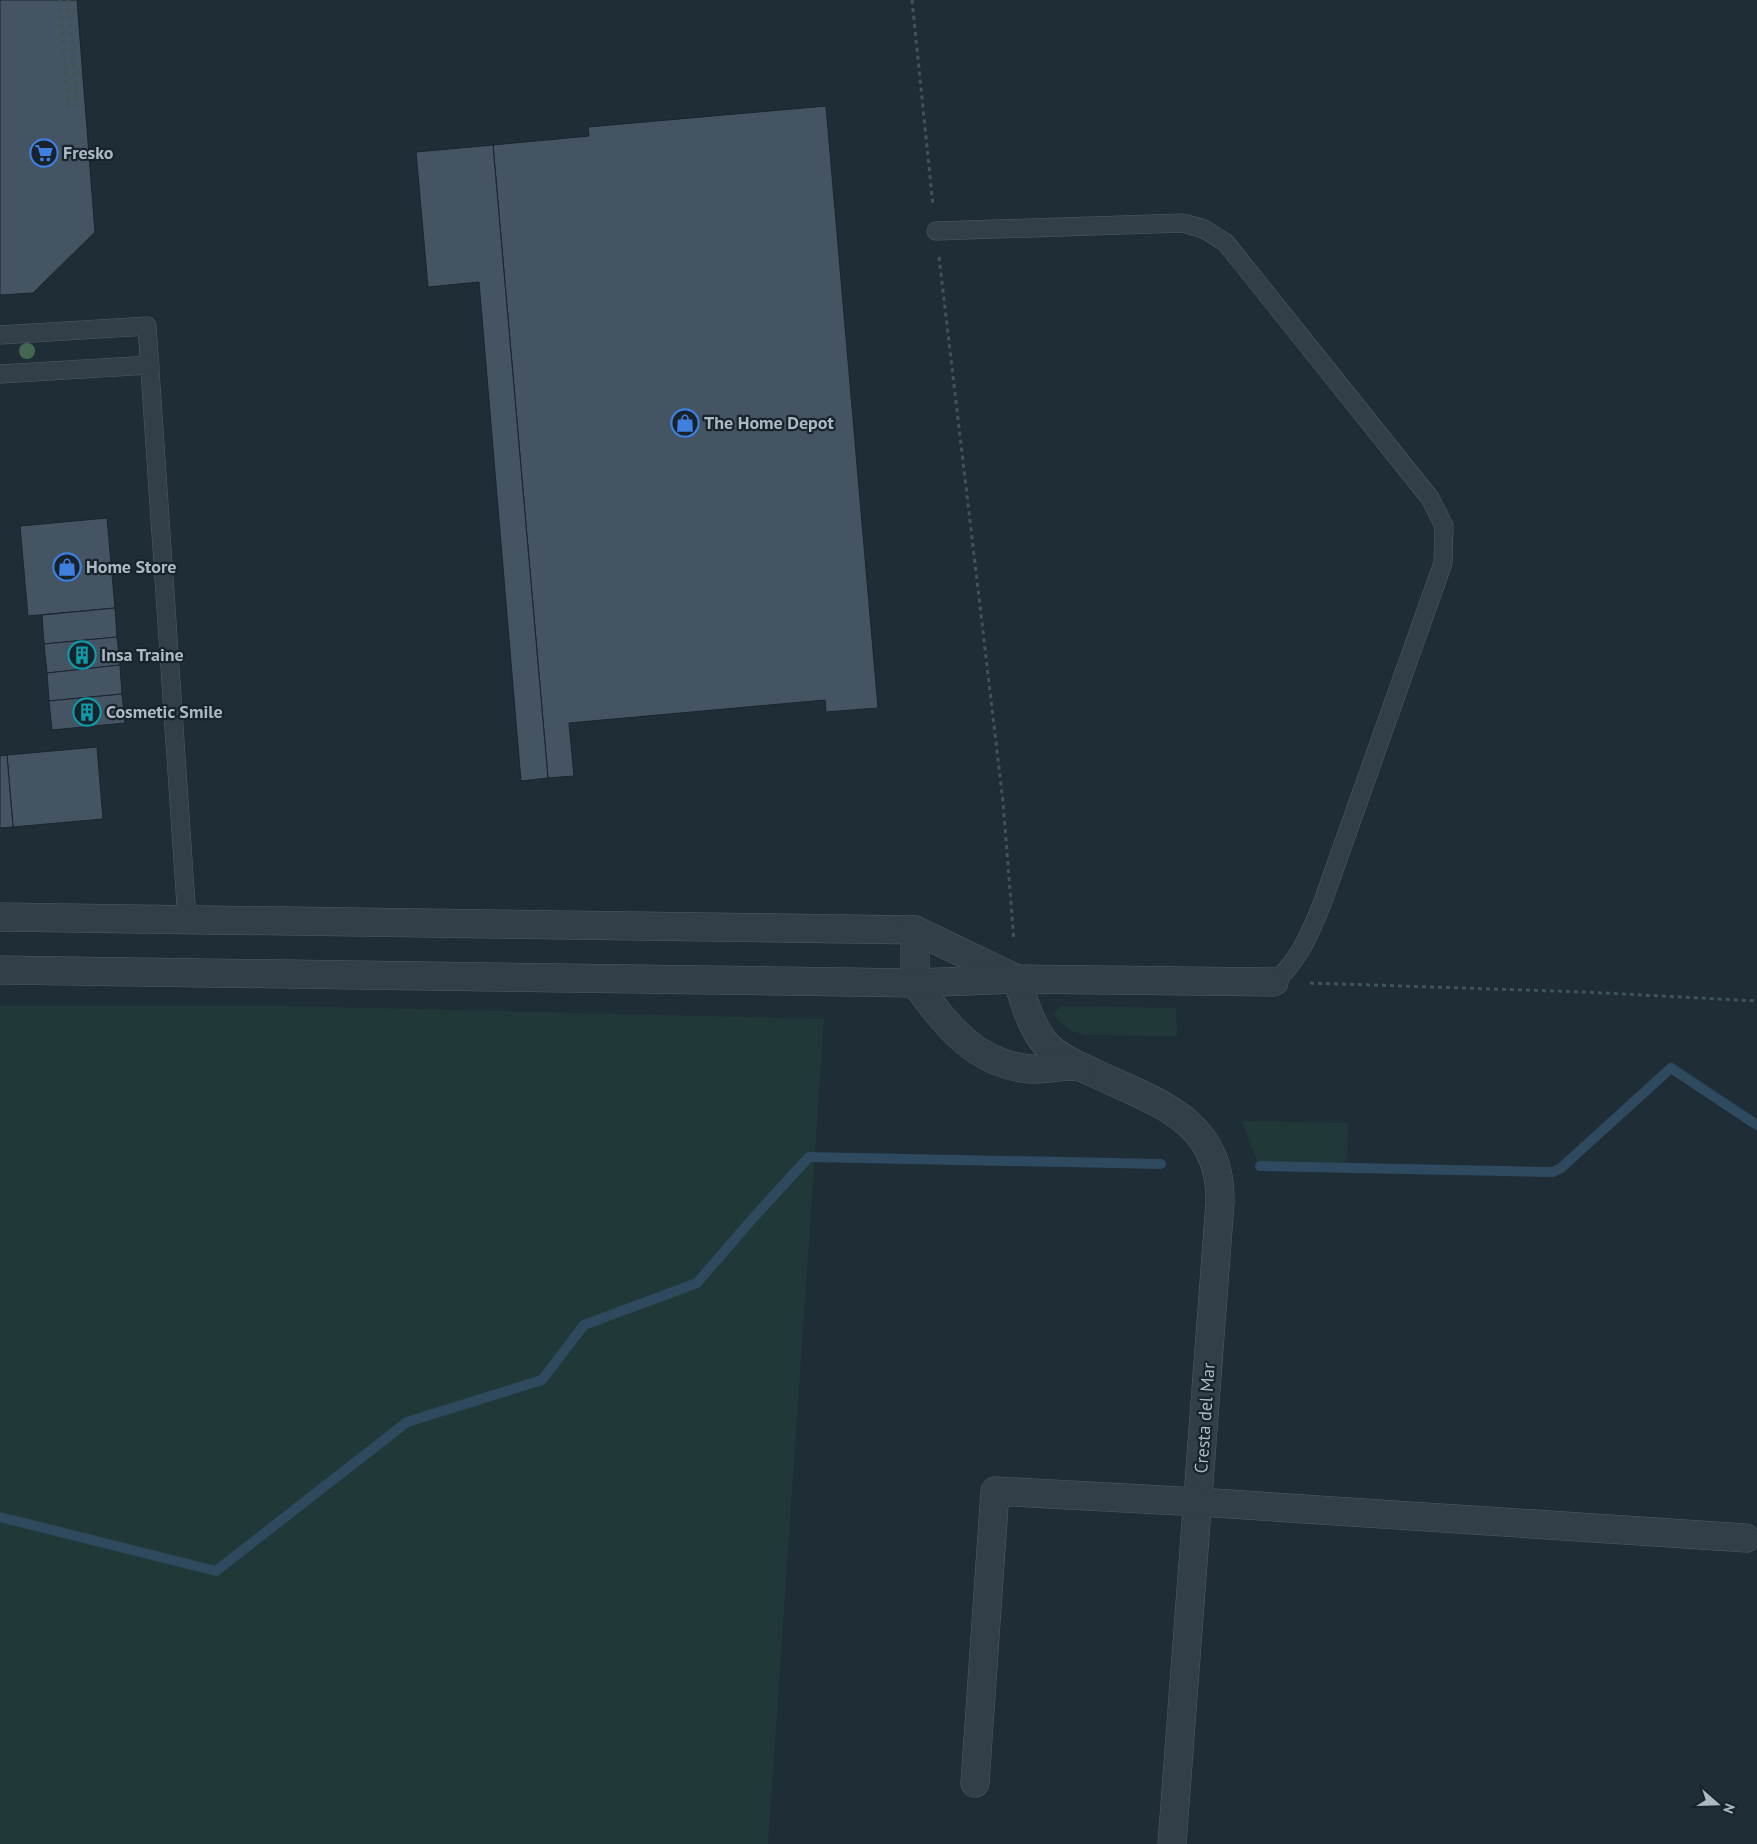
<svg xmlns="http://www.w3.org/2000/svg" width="1757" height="1844" viewBox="0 0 1757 1844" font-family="'PT Sans',sans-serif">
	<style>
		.green { fill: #203938 }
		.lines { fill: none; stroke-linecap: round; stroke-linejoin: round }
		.stream { stroke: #2f495e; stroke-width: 10 }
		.building { fill: #445462; stroke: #1a252e }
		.lane-casing { stroke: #505c66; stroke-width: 19 }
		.street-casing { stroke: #505c66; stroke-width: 29 }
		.path { stroke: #3e5555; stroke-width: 3; stroke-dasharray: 4 4; stroke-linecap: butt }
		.lane { stroke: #323e48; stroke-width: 18 }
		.street { stroke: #323e48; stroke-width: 28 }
		.tree { fill: #446752 }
		.labels { text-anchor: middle; stroke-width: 4.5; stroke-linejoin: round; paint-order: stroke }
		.poi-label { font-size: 18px; font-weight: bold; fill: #acb9c5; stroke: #18232c; text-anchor: start }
		.street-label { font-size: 18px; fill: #acb9c5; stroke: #18232c }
	</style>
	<rect width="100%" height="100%" fill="#1f2d37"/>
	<!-- green -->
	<g class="green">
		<polygon points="0,1006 290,1006 824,1019 768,1844 0,1844"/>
		<polygon points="1061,1006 1176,1008 1177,1036 1085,1035 1072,1031 1057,1020 1054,1013"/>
		<polygon points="1242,1121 1348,1123 1347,1163 1257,1161"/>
	</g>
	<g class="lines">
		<!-- stream -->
		<g class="stream">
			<polyline points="1260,1166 1553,1172 1561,1168 1671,1068 1757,1125"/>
			<polyline points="0,1517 216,1571 407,1422 542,1380 584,1325 697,1283 754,1217 809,1157 1161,1164"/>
		</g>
	</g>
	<!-- building -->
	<g class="building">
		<polygon points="0,0 77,0 90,170 8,177 0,77"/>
		<polygon points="0,0 77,0 95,232 33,293 0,295"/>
		<polygon points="826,106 878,708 826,712 825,700 569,723 574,776 548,778 493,145 589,136 588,127"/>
		<polygon points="493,145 548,778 521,781 479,282 428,287 416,152"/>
		<polygon points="107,518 115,608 28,616 20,526"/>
		<polygon points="115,608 117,637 44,644 42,615"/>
		<polygon points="117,637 120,665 47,673 44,644"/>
		<polygon points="120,665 122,694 49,701 47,673"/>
		<polygon points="122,694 125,723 52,730 49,701"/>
		<polygon points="97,747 103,819 13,827 7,755"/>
		<polygon points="7,755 13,827 0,828 0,756"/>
	</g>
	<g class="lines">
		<!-- lane casing -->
		<g class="lane-casing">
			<g id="lane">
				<path d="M 936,231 L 1183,223 L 1204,229 L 1226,243 L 1430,498 L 1444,526 L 1443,563 L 1322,904 C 1310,933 1299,961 1274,982"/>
				<polyline points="0,335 147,326 187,920"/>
				<polyline points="0,374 150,365"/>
			</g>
		</g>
		<!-- street casing -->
		<g class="street-casing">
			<g id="street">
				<path d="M 0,917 L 915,930 L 1017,979 C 1024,1001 1030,1024 1044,1042 C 1056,1056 1076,1065 1092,1072 C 1155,1102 1222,1119 1220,1202 L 1172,1844"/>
				<path d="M 915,930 L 915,983 C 946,1024 975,1065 1031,1069 C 1048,1070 1064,1064 1081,1067"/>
				<polyline points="0,970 915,983 1017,979 1274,982"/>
				<polyline points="975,1783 995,1491 1199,1502 1746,1538"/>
			</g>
		</g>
		<!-- path -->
		<g class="path">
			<polyline points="60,0 68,107"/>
			<polyline points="68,0 77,106"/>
			<polyline points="912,0 933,206"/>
			<polyline points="939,257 1003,802 1014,941"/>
			<polyline points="1310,983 1585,992 1757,1001"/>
		</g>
		<!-- lane -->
		<use href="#lane" class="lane"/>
		<!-- street -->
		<use href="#street" class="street"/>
	</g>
	<!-- trees -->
	<circle class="tree" cx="27" cy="351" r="8"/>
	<!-- icons -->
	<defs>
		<g id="supermarket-ring" transform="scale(1.4375)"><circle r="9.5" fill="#18232c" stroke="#3f7fe0" stroke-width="1.5"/><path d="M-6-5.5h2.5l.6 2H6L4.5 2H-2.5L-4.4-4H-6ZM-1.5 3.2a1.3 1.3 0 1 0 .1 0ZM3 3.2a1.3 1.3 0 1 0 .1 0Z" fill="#3f7fe0"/></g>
		<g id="shop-ring" transform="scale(1.4375)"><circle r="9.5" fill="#18232c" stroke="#3f7fe0" stroke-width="1.5"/><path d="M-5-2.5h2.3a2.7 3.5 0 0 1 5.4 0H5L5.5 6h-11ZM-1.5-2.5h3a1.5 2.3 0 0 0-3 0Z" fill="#3f7fe0"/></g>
		<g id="building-ring" transform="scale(1.4375)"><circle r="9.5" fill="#18232c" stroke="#0f9aa8" stroke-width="1.5"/><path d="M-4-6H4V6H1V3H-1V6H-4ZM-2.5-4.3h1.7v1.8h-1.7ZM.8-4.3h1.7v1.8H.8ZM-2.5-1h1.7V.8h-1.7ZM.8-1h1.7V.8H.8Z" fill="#0f9aa8"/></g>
	</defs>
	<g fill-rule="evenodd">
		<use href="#supermarket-ring" x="44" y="153"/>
		<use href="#shop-ring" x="685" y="423"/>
		<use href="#shop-ring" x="67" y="567"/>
		<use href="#building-ring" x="82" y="655"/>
		<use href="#building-ring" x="87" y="712"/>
	</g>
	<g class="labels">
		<!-- poi labels -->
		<g class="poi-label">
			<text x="63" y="159">Fresko</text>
			<text x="704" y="429">The Home Depot</text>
			<text x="86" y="573">Home Store</text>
			<text x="101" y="661">Insa Traine</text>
			<text x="106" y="718">Cosmetic Smile</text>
		</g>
		<!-- street labels -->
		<g class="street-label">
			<text transform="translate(1205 1418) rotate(-86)" y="6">Cresta del Mar</text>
		</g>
	</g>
	<!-- north arrow -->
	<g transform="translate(1717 1804) rotate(110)" stroke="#18232c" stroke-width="4" paint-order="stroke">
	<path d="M0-4L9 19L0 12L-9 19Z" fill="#acb9c5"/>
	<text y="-8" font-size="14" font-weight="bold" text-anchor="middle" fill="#acb9c5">N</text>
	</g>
</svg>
